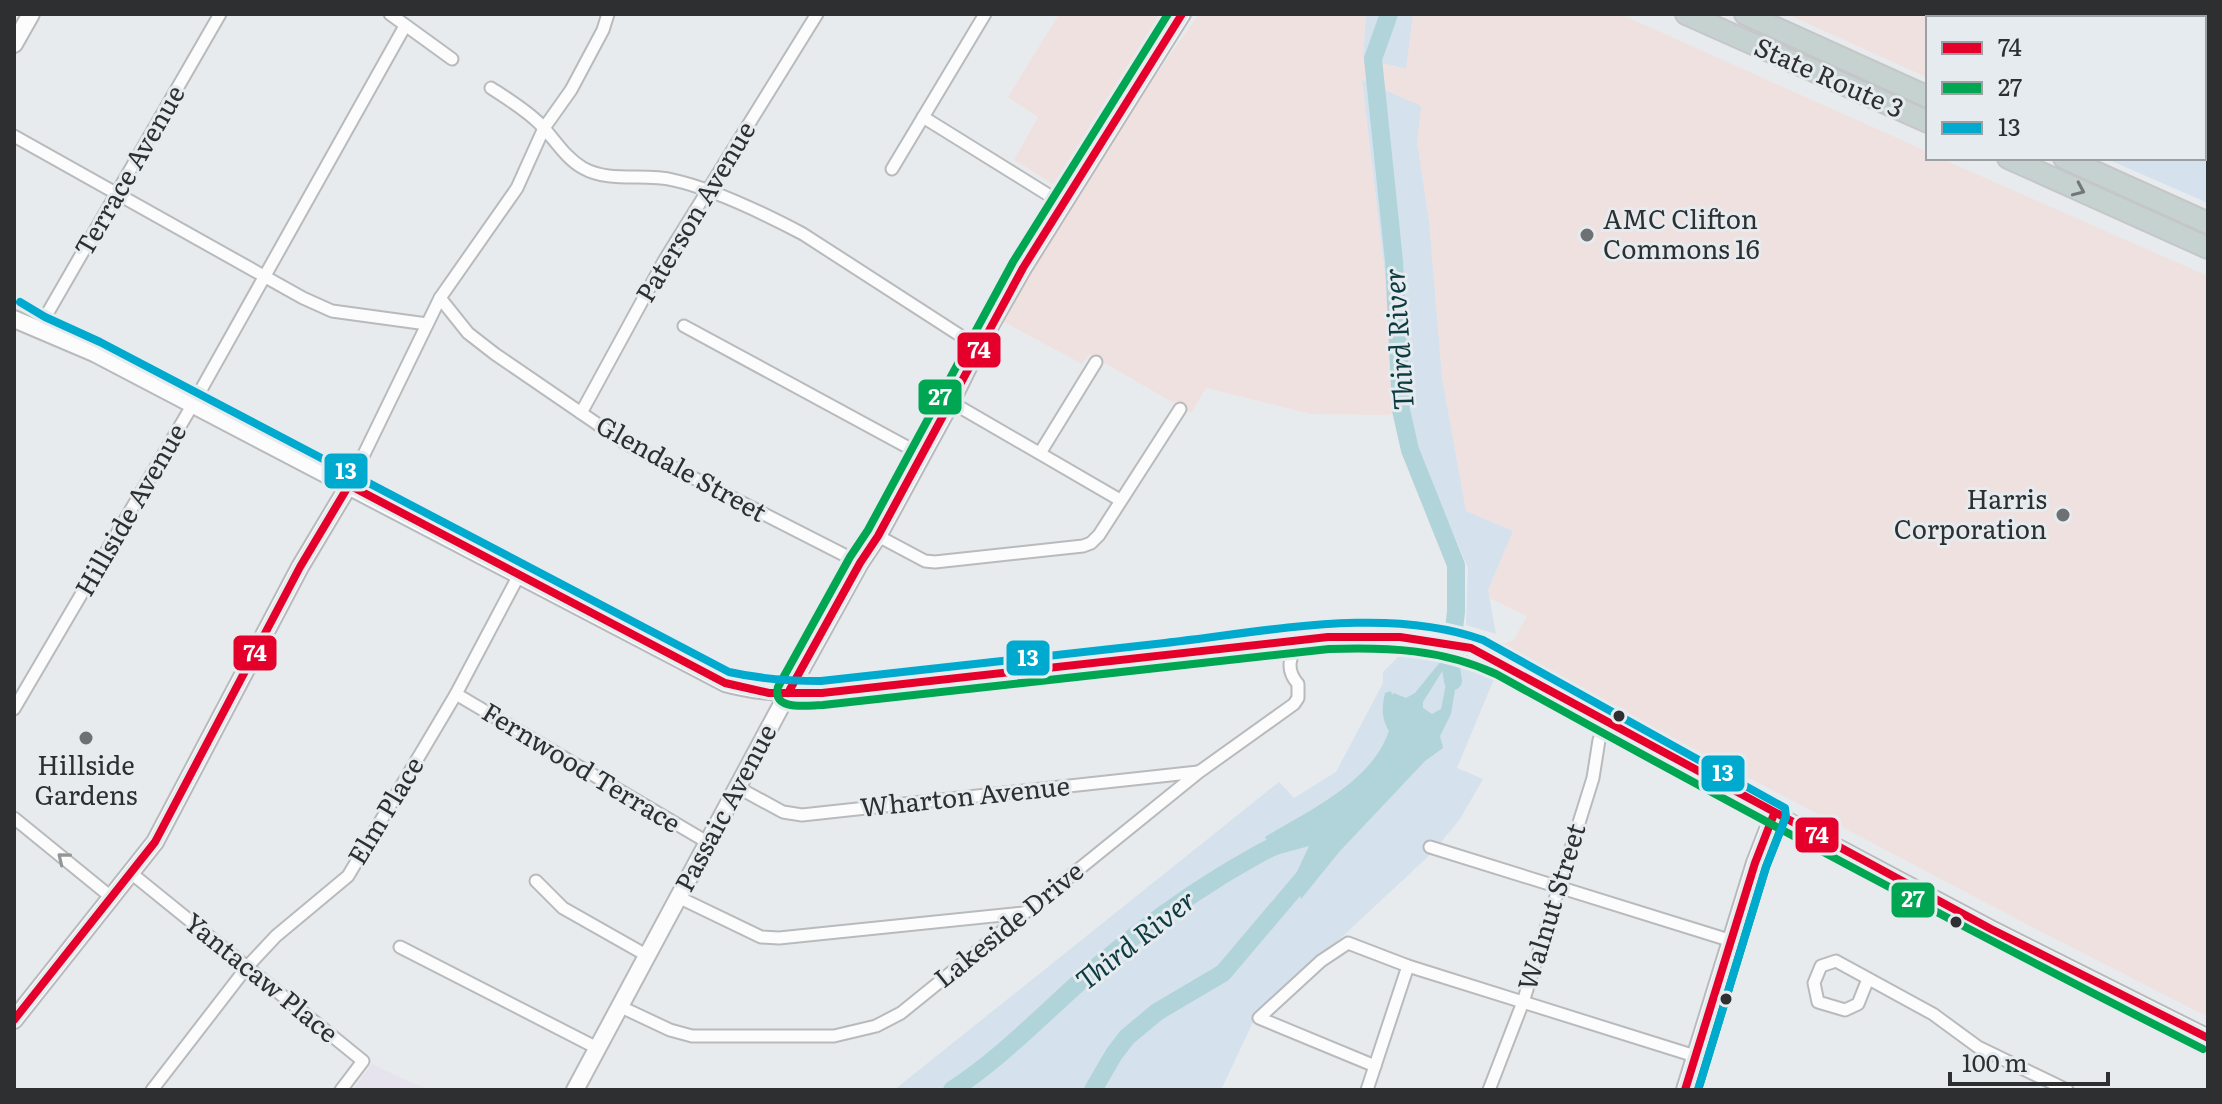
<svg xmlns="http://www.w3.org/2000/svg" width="2222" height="1104" viewBox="0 0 2222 1104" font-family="Literata,serif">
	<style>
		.commercial { fill: #efe1e0 }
		.education { fill: #e6e3ef }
		.green { fill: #d5e1ec }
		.water { fill: #b0d4d9; fill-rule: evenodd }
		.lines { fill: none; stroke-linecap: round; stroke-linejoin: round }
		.river { stroke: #b0d4d9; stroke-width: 18 }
		.street-casing { stroke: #b8babc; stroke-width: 15 }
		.secondary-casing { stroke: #b8babc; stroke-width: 20 }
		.highway-casing { stroke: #c5c6c7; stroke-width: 24 }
		.street { stroke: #fcfcfc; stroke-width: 11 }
		.secondary { stroke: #fcfcfc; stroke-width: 16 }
		.highway { stroke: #c6d2d0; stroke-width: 20 }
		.bus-1-casing { stroke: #e6ebef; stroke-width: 14 }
		.bus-2-casing { stroke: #e6ebef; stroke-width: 14 }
		.bus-3-casing { stroke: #e6ebef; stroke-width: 14 }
		.bus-1 { stroke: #e4002b; stroke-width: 8 }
		.bus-2 { stroke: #00a651; stroke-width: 8 }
		.bus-3 { stroke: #00a9ce; stroke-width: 8 }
		.oneway { stroke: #727879 }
		.oneway2 { stroke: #949696 }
		.poi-dot { fill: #6e7173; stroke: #e6ebef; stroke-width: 3 }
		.bus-dot { fill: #2d2f31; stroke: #e6ebef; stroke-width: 3 }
		.labels { text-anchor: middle; stroke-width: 6; stroke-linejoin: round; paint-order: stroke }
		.street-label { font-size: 26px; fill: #2d2f31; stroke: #e6ebef }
		.poi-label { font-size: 26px; fill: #2d2f31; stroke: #e6ebef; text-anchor: start }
		.water-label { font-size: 28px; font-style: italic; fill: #0c3b42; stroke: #e6ebef }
		.line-badge { stroke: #e6ebef; stroke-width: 3 }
		.badge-label { font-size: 22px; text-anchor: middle; font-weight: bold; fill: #fff }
	</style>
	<rect width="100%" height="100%" fill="#e8ebed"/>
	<!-- commercial -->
	<g class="commercial">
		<polygon points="1059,14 1160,14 1056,186 1014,160 1038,117 1008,97"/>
		<polygon points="1199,14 1366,14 1363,58 1405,69 1413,14 1620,14 1904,141 1928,152 1928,158 1940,158 2208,276 2208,1017 2030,926 1498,646 1514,640 1527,616 1489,598 1489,595 1488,590 1513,531 1466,511 1442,378 1429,221 1417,142 1362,81 1401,410 1387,415 1311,414 1206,388 1191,413 1089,354 1082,364 1004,322 1029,276 1145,90"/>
		<polygon points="1787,14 2167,14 2176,18 1928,18 1928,78"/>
	</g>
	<!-- education -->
	<polygon class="education" points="372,1064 410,1082 431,1090 353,1090"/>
	<!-- green -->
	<g class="green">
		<polygon points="1366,14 1413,14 1406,69 1363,58"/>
		<polygon points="2167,14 2208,14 2208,203 2107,159 2204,158 2204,18 2176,18"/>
		<polygon points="1362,80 1421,106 1417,142 1429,221 1442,378 1466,511 1513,531 1488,590 1496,634 1466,625 1468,568 1401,410"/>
		<polygon points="1407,638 1445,642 1444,653 1458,656 1462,645 1501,662 1457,768 1483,779 1460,819 1433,852 1255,1018 1221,1090 894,1090 1279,782 1294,798 1336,772 1383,683 1383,672 1396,659"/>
	</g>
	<!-- water -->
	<path class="water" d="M 1445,656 L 1456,658 L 1455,666 L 1458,672 L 1451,714 L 1440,736 L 1443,748 L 1425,761 L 1340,851 L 1301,899 L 1295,876 L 1309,846 L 1276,855 L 1265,837 C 1309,810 1371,783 1389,731 C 1381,718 1382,707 1385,693 L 1391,691 L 1392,695 L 1394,693 L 1406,698 L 1415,693 ZM 1443,670 L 1448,674 L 1441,709 L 1432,714 L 1423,708 L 1423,702 Z"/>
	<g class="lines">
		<!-- river -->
		<g class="river">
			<polyline points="1389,14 1373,59 1394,261 1401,410 1410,450 1456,565 1456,612 1450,662 1453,681"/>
			<path d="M 952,1090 C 1009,1053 1054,1002 1106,959 C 1142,929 1182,900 1221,876 C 1245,862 1266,848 1292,839"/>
			<polyline points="1093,1090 1114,1054 1127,1037 1157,1012 1223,973 1312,868"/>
		</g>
		<!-- street casing -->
		<g class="street-casing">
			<g id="street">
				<polyline points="390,14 452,59"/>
				<path d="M 491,88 C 508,99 526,110 540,124 C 554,138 565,158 583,168 C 609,183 645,173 673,180 C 714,189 765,214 803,234 L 978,347"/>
				<polyline points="923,117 1063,204"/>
				<polyline points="14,136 303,298 332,311 427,324"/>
				<polyline points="892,169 985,14"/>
				<polyline points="440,298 468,333 495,354 625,443 860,563"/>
				<polyline points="684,326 922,455"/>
				<polyline points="39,328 220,14"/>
				<polyline points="951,402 1120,500"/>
				<polyline points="581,413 664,261 817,14"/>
				<polyline points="1040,453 1096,362"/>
				<polyline points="349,485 440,298 517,188 544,128 571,90 603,30 608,14"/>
				<polyline points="878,536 925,561 935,562 1083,546 1091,543 1099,535 1180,409"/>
				<polyline points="456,694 707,842"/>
				<polyline points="14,709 193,404 405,26"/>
				<polyline points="737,787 783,812 802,815 1198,772"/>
				<polyline points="14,818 111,897"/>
				<polyline points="1430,847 1732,941"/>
				<polyline points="131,873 363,1061 341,1090"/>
				<polyline points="536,881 563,908 646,955"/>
				<polyline points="678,897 761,937 779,938 1023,913"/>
				<polyline points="400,947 597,1048"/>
				<polyline points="1868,979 1858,1004 1845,1010 1818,1002 1814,983 1821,966 1836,961 1933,1014 1978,1047 2067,1090"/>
				<path d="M 619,1006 L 670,1030 L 692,1036 L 834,1036 L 876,1026 L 901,1013 L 1199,772 L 1294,704 L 1298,698 L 1298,684 C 1284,668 1291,656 1299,640"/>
				<polyline points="1375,1066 1259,1018 1321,961 1348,943 1408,966 1695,1056"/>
				<polyline points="152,1090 247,967 276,936 348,876 456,694 519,575"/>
				<polyline points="1367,1090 1408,966"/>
				<polyline points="1489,1090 1523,1002 1593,778 1599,740 1607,722"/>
			</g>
		</g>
		<!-- secondary casing -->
		<g class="secondary-casing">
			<g id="secondary">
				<polyline points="14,44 31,14"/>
				<path d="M 14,319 L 94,353 L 725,683 C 758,692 788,693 822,693 L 1328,637 C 1375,635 1425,636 1471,648 L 1774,814 L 1991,929 L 2208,1038"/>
				<polyline points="14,1020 155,842 300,567 349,485"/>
				<polyline points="575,1090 788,693 860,563 878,536 951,402 978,347 1023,268 1182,14"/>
				<polyline points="1685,1090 1755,863 1774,814"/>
			</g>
		</g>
		<!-- highway casing -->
		<g class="highway-casing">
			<g id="highway">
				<polyline points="1686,14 1928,122"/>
				<polyline points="1745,14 1928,97"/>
				<polyline points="2008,158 2208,248"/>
				<polyline points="2064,158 2208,223"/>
			</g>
		</g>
		<!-- street -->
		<use href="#street" class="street"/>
		<!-- secondary -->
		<use href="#secondary" class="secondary"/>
		<!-- highway -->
		<use href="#highway" class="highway"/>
		<!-- bus-1 casing -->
		<g class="bus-1-casing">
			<g id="bus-1">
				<polyline points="788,693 860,563 878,536 1023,268 1182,14"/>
				<polyline points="14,1020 155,842 300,567 349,485 725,683 769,693 822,693 1328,637 1400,637 1471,648 1991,929 2208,1038"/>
				<polyline points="1685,1090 1755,863 1774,814"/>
			</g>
		</g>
		<!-- bus-2 casing -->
		<g class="bus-2-casing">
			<g id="bus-2">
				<path d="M 1168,14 L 1013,262 L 868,530 L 850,557 L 778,687 C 772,712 808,705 823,705 L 1329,649 C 1387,647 1442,649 1496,674 C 1729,803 1964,929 2203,1049"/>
				<polyline points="1698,1090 1766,867 1785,818"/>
			</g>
		</g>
		<!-- bus-3 casing -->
		<g class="bus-3-casing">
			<path id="bus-3" d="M 20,302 L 45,317 L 100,342 L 729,672 C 760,679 790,681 821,681 C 936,668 1050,656 1165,643 C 1265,632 1386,605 1483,640 L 1785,808 L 1786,817 L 1766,867 L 1698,1090"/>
		</g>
		<!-- bus-1 -->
		<use href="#bus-1" class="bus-1"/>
		<!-- bus-2 -->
		<use href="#bus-2" class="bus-2"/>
		<!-- bus-3 -->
		<use href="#bus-3" class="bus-3"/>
	</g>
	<!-- one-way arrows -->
	<defs><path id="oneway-chevron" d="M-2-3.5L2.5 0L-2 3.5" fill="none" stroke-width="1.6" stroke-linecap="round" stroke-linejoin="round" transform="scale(2)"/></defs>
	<use class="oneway" href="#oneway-chevron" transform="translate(2079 190) rotate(24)"/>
	<use class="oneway2" href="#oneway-chevron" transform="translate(63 858) rotate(-141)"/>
	<!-- markers -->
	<g class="poi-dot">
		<circle cx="1587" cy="235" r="8"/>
		<circle cx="2063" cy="515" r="8"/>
		<circle cx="86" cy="738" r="8"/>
	</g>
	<g class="bus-dot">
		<circle cx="1619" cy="716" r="7"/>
		<circle cx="1956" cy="922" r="7"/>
		<circle cx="1726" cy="999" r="7"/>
	</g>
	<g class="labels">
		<!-- street labels -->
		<g class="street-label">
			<text transform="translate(1829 78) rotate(24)" y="9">State Route 3</text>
			<text transform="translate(130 171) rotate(-60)" y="9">Terrace Avenue</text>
			<text transform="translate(696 212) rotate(-59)" y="9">Paterson Avenue</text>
			<text transform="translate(681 469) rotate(29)" y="9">Glendale Street</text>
			<text transform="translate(131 510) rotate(-60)" y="9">Hillside Avenue</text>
			<text transform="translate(581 768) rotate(31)" y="9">Fernwood Terrace</text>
			<text transform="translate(965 797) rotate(-6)" y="9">Wharton Avenue</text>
			<text transform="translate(726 808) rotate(-62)" y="9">Passaic Avenue</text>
			<text transform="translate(386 811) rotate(-59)" y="9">Elm Place</text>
			<text transform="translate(1552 907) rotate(-73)" y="9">Walnut Street</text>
			<text transform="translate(1009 925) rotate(-39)" y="9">Lakeside Drive</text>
			<text transform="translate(261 978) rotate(39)" y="9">Yantacaw Place</text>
		</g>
		<!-- poi labels -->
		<g class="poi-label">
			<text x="1603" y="229">AMC Clifton<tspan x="1603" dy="30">Commons 16</tspan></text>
			<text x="2047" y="509" text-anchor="end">Harris<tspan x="2047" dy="30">Corporation</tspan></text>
			<text x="86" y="775" text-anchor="middle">Hillside<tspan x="86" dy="30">Gardens</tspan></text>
		</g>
		<!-- water labels -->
		<g class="water-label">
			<text transform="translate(1399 339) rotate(-94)" y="10">Third River</text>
			<text transform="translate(1136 940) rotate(-38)" y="10">Third River</text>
		</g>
	</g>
	<g class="line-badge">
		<rect x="956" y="331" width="46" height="38" rx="8" fill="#e4002b"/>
		<rect x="917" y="378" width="46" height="38" rx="8" fill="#00a651"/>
		<rect x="323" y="452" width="46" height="38" rx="8" fill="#00a9ce"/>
		<rect x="232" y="634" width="46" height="38" rx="8" fill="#e4002b"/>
		<rect x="1005" y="639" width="46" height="38" rx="8" fill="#00a9ce"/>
		<rect x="1700" y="754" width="46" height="39" rx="8" fill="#00a9ce"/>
		<rect x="1794" y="816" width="46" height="38" rx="8" fill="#e4002b"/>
		<rect x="1890" y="881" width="46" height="38" rx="8" fill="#00a651"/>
	</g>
	<g class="badge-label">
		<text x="979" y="358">74</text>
		<text x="940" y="405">27</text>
		<text x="346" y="479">13</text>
		<text x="255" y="661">74</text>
		<text x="1028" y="666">13</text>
		<text x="1723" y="781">13</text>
		<text x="1817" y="843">74</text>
		<text x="1913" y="907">27</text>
	</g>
	<!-- border -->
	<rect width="2222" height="1104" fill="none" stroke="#2d2f31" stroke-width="32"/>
	<!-- legend -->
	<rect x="1926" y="16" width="280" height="144" fill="#e6ebef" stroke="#9ca0a3" stroke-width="2"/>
	<rect x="1942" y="42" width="40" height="12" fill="#e4002b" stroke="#9ca0a3" stroke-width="2"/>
	<text x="1998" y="56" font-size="24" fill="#2d2f31">74</text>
	<rect x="1942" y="82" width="40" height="12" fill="#00a651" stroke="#9ca0a3" stroke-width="2"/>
	<text x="1998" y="96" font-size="24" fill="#2d2f31">27</text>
	<rect x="1942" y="122" width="40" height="12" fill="#00a9ce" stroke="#9ca0a3" stroke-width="2"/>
	<text x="1998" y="136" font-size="24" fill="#2d2f31">13</text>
	<!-- scale -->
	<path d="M1950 1072v12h158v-12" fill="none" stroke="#2d2f31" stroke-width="4"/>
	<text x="1962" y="1072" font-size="24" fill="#2d2f31" stroke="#e6ebef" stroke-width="6" paint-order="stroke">100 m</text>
</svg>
